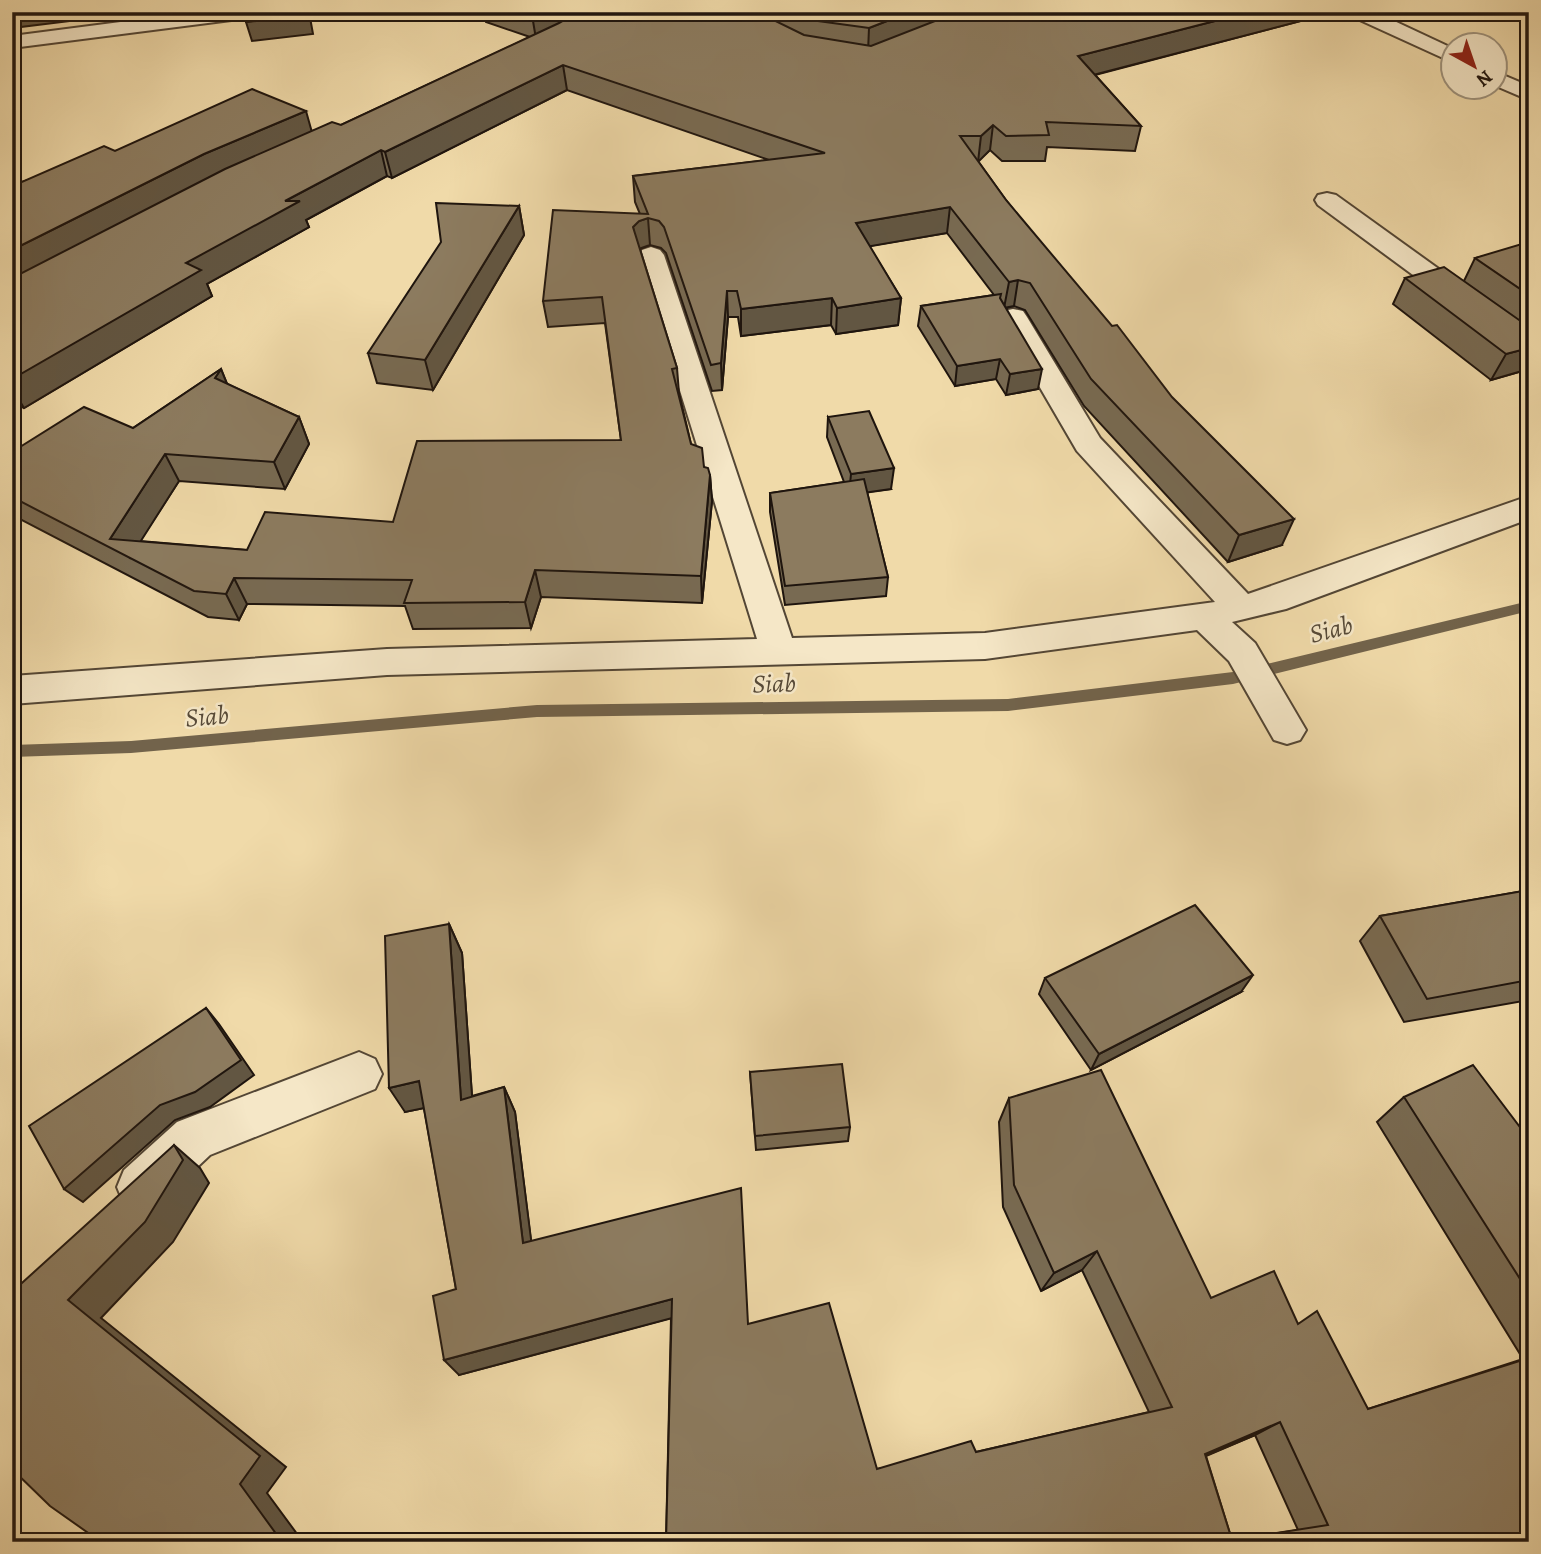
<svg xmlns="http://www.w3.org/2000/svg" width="1541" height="1554" viewBox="0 0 1541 1554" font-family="Alegreya,serif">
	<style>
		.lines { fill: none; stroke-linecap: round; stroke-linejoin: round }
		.stream { fill: #72634b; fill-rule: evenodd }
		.street-casing { stroke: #534635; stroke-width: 4 }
		.street { fill: #f5e7c7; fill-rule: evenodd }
		.wall { fill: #786a52; stroke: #1f150e; stroke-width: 2; fill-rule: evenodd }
		.shaded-wall { fill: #625642; stroke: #1f150e; stroke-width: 2 }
		.building { fill: #8c7b5f; stroke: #1f150e; stroke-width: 2; fill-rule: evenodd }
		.labels { text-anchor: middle; stroke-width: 5; stroke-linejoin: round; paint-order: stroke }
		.water-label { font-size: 26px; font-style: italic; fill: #564937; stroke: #f5e7c7 }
	</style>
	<rect width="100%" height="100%" fill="#f0daa9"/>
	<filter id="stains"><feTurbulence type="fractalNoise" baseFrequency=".00286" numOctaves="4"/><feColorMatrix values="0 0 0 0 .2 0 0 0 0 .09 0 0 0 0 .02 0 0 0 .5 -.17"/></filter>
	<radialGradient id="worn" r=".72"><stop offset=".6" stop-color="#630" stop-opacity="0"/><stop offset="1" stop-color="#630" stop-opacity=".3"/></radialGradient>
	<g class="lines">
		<!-- stream -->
		<polygon class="stream" points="1529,601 1529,611 1233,684 1008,711 537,717 131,753 12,757 12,745 131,741 537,705 1008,699 1233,672"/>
		<!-- street casing -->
		<g class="street-casing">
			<g id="street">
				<polygon points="198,12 257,12 247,18 12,48 12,36"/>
				<polygon points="1348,12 1375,12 1454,49 1454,63 1351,16"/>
				<polygon points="1496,72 1529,86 1529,100 1496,86"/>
				<polygon points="1327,193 1336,195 1529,334 1529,355 1519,353 1318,205 1315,200 1318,195"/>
				<polygon points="651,247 660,250 664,255 792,638 985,633 1215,602 1077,451 999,317 1003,311 1013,309 1023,311 1027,317 1100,438 1248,594 1529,496 1529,519 1286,609 1232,622 1255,643 1306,730 1300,740 1287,744 1274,740 1229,661 1197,630 985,659 387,675 12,704 12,676 387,649 757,639 638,255 642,250"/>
				<polygon points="359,1052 375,1059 382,1074 375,1089 210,1155 158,1204 141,1211 124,1204 117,1187 124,1170 177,1122"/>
			</g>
		</g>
		<!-- street -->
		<use href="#street" class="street"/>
	</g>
	<!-- wall -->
	<g class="wall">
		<polygon points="484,12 1335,12 1095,75 1141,126 1135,151 1047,147 1045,161 1002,161 990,150 978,161 1006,200 1282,545 1228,562 1084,406 1025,310 1014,306 1006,308 1038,389 1006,395 996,379 955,386 918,326 921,306 994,295 947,233 869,246 901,298 898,325 836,334 831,325 741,336 738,317 728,317 722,390 712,391 666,253 661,248 650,245 640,249 677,368 679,393 691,444 704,467 710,475 712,501 702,603 541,597 531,628 413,629 405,606 247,604 239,620 208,617 12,515 12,452 133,428 221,369 227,384 299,417 309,444 285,489 179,481 140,541 247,550 393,522 621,440 605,323 548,327 543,301 640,214 635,202 633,176 769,160 567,90 392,178 387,176 306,220 309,227 207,284 212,296 24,408 12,402 12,180 22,182 115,151 312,131 341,125 530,37 486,22"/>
		<polygon points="1515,12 1529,12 1529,18"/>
		<polygon points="1529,120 1529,132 1524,129"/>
		<polygon points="519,206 524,235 433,390 377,383 368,353"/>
		<polygon points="1529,246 1529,369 1491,380 1393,304 1405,278 1464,281 1475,258"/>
		<polygon points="828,417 891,489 867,492 888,577 886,596 785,605 770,512 770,493 844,482 827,437"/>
		<polygon points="1529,890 1529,1000 1404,1022 1360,941 1380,916"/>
		<path d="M 449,924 L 462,953 L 472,1096 L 504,1087 L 515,1112 L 531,1241 L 748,1324 L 877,1469 L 976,1452 L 1149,1412 L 1082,1270 L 1041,1291 L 1003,1207 L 999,1122 L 1009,1098 L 1211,1298 L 1298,1324 L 1368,1409 L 1523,1359 L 1377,1122 L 1404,1097 L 1529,1139 L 1529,1542 L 666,1542 L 671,1318 L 459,1375 L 456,1289 L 424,1108 L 405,1112 ZM 1255,1435 L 1298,1530 L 1232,1540 L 1206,1456 Z"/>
		<polygon points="1045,978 1241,992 1091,1070 1039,994"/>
		<polygon points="750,1072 850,1127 848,1141 756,1150"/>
	</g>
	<!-- shaded-wall -->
	<g class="shaded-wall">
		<polygon points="12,12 86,12 87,19 12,28"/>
		<polygon points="309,12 313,34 252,41 246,22"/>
		<polygon points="538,12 584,12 536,39 532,15"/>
		<polygon points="910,12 981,12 868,52 869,28"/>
		<polygon points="1250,12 1335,12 1074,80 1078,56"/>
		<polygon points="563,65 567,90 392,178 385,152"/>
		<polygon points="306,111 313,136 12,284 12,250 204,154"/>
		<polygon points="993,125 990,150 978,162 981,136"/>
		<polygon points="381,150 387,176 306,220 309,227 207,284 212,296 24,408 12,388 12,379 186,263 285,201"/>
		<polygon points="519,206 524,235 433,390 425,360"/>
		<polygon points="950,207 947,233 854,249 856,223"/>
		<polygon points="648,218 650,245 641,248 636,253 633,227 639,221"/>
		<polygon points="1018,280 1014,306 1004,308 1009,282"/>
		<polygon points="727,291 728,317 722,390 721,363"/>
		<polygon points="832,298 831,325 741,336 741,309"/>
		<polygon points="901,298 898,325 836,334 837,308"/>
		<polygon points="1529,348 1529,369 1491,380 1506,354"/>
		<polygon points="1000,359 996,379 955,386 957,366"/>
		<polygon points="221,369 232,396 215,378"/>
		<polygon points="1042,369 1038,389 1006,395 1010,374"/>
		<polygon points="299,417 309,444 285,489 274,462"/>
		<polygon points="165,454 179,481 130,558 110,539"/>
		<polygon points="894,468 891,489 849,495 851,474"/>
		<polygon points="710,475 712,501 702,603 701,576"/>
		<polygon points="1294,519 1282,545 1228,562 1239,535"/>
		<polygon points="535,570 541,597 531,628 525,602"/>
		<polygon points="234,578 247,604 239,620 226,594"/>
		<polygon points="449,924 462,953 474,1124 461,1100"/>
		<polygon points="1253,975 1241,992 1091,1070 1099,1054"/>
		<polygon points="206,1008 219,1024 254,1075 210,1107 175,1120 83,1202 64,1189"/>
		<polygon points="419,1081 434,1106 405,1112 389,1088"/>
		<polygon points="504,1087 515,1112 534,1263 523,1243"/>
		<polygon points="174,1145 200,1168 209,1183 173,1242 101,1318 286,1467 267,1493 303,1542 282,1542 68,1300"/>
		<polygon points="1097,1251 1082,1270 1041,1291 1054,1273"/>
		<polygon points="672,1299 676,1317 459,1375 444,1360"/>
		<polygon points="1280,1422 1255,1435 1183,1465 1205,1454"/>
	</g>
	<!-- building -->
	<g class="building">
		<polygon points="245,12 307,12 308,16 246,22"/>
		<polygon points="524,12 538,12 532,15"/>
		<polygon points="578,12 757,12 804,35 871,46 958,12 1250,12 1078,56 1141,126 1046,122 1049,135 1006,136 993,125 981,136 960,136 1006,200 1112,326 1117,325 1172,397 1294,519 1239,535 1091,379 1030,283 1018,280 1009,282 950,207 856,223 901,298 837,308 832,298 741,309 737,291 727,291 721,363 711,365 664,227 659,221 648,218 639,221 633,227 677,368 672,369 691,444 702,448 704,467 708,468 710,475 701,576 535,570 525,602 404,603 412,580 234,578 226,594 194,591 12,497 12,452 84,407 133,428 221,369 215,378 299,417 274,462 165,454 110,539 247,550 265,512 393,522 417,441 621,440 602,297 543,301 553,210 648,214 633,176 825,153 563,65 385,152 381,150 285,201 300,201 186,263 201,270 12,379 12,278 225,169 332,122 341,125 559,23"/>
		<polygon points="799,12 910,12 869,28 818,21"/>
		<polygon points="252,89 306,111 204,154 12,250 12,180 16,179 22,182 104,146 115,151"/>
		<polygon points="436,203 519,206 425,360 368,353 441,242"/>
		<polygon points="1525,243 1529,246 1529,295 1475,258"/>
		<polygon points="1444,267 1529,327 1529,348 1506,354 1405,278"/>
		<polygon points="1001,294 1000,298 1042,369 1010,374 1000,359 957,366 921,306"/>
		<polygon points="869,411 894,468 851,474 828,417"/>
		<polygon points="864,479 888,577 785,586 770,493"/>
		<polygon points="1529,890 1529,980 1427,999 1380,916"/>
		<polygon points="1195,905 1253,975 1099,1054 1045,978"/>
		<path d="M 449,924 L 461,1100 L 504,1087 L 523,1243 L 741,1188 L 748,1324 L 829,1303 L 877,1469 L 971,1441 L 976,1452 L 1172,1407 L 1097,1251 L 1054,1273 L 1014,1185 L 1009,1098 L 1101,1070 L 1211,1298 L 1274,1271 L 1298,1324 L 1317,1311 L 1368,1409 L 1529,1358 L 1529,1542 L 666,1542 L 672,1299 L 444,1360 L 433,1296 L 456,1289 L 419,1081 L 389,1088 L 385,936 ZM 1280,1422 L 1328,1525 L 1232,1540 L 1205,1454 Z"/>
		<polygon points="206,1008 241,1060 195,1092 160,1105 64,1189 29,1126"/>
		<polygon points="842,1064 850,1127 755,1136 750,1072"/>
		<polygon points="1473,1065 1529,1139 1529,1293 1404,1097"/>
		<polygon points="174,1145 183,1160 145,1222 68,1300 260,1456 240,1484 282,1542 101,1542 50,1506 12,1469 12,1292"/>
	</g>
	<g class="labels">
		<!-- water labels -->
		<g class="water-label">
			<text transform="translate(1331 629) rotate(-14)" y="9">Siab</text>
			<text transform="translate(774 683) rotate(-1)" y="9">Siab</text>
			<text transform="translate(207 716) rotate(-5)" y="9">Siab</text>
		</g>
	</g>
	<!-- margin -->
	<rect width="1541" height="1554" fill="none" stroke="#f0daa9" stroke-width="42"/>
	<rect x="14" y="14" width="1513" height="1526" fill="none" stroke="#1f150e" stroke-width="3.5"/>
	<rect x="21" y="21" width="1499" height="1512" fill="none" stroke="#1f150e" stroke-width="2"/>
	<!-- north arrow -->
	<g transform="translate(1474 66) rotate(140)"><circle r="33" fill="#f5e7c7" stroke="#9f937d" stroke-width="2"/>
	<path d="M0-5L12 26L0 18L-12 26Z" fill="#8f2418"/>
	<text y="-10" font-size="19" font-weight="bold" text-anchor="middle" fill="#1f150e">N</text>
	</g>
	<rect width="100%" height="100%" filter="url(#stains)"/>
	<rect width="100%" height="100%" fill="url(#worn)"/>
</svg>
